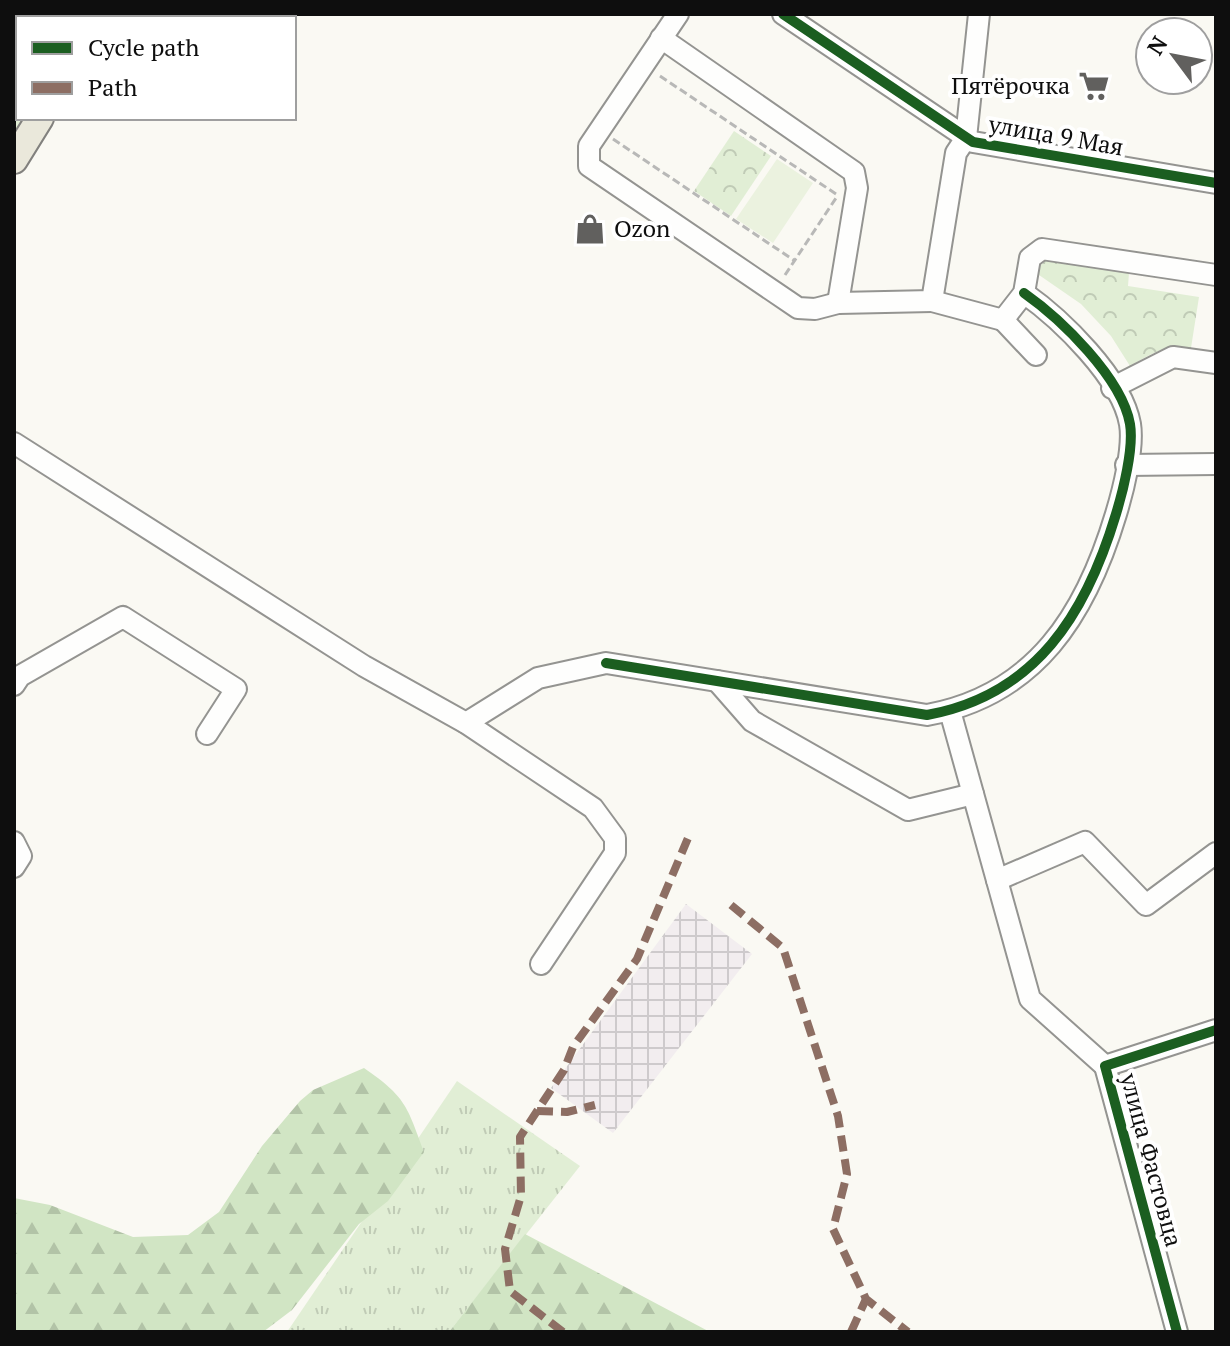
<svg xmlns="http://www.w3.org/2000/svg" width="1230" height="1346" viewBox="0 0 1230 1346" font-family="'PT Serif',serif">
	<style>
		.industrial { fill: url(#industrial-grid) }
		.grass { fill: url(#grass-tufts) }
		.forest { fill: url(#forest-firs) }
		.park { fill: url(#park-crowns) }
		.pitch { fill: #ebf2df }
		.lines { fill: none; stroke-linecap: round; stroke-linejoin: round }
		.minor-casing { stroke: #949491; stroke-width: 24 }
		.major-casing { stroke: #82817e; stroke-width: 30 }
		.path { stroke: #b8b8b7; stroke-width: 3; stroke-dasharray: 8 4; stroke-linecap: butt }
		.minor { stroke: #fefefd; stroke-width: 20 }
		.major { stroke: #eae8db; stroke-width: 26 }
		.quiet { stroke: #8d6e63; stroke-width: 8; stroke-dasharray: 16 8; stroke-linecap: butt }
		.cycleway-casing { stroke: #fff; stroke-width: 15 }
		.cycleway { stroke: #1b5e20; stroke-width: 10 }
		.labels { text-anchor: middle; stroke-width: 8; stroke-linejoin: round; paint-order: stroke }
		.poi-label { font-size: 24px; fill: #0e0e0e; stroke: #fff; text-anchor: end }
		.street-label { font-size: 24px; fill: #0e0e0e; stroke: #fff }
	</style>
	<defs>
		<pattern id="industrial-grid" width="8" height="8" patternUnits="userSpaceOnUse" patternTransform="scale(2)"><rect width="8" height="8" fill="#f2edef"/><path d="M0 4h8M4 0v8" fill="none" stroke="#cecacc"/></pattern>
		<pattern id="grass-tufts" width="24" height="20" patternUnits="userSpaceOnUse" patternTransform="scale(2)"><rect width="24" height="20" fill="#e1eed5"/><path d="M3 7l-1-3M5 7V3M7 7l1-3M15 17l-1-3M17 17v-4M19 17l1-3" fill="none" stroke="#c0cbb6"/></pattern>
		<pattern id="forest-firs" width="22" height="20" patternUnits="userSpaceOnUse" patternTransform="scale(2)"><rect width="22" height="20" fill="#d1e5c4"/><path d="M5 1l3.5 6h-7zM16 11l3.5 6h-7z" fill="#b2c3a7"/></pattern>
		<pattern id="park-crowns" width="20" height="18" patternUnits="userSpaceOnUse" patternTransform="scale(2)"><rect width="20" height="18" fill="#e1eed5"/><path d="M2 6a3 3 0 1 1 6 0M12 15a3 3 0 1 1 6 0" fill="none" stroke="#c0cbb6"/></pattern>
	</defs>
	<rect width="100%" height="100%" fill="#faf9f3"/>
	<!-- industrial -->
	<polygon class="industrial" points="686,904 752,954 613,1133 551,1088"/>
	<!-- grass -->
	<g class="grass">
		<polygon points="14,14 87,14 85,18 18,18 18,118 24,118 14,134"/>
		<polygon points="457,1081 580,1166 449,1332 287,1332"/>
	</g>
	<!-- forest -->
	<g class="forest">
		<path d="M 364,1068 C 406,1097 407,1106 424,1152 L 388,1201 L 359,1224 L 292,1310 L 263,1332 L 14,1332 L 14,1198 L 50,1205 L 133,1237 L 188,1235 L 219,1212 L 262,1146 L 300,1101 L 313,1090 Z"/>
		<polygon points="525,1234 710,1332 449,1332"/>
	</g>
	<!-- park -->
	<g class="park">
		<polygon points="734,131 771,156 731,216 694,191"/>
		<path d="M 1046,260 L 1129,273 L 1128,286 L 1199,297 L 1191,348 C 1166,344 1151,354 1130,366 L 1111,336 L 1081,304 L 1039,275 L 1039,267 Z"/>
	</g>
	<!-- pitch -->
	<polygon class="pitch" points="777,159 813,183 773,243 736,219"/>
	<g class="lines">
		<!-- minor casing -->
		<g class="minor-casing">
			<g id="minor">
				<polyline points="678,14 589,146 589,166 798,308 815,309 838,303"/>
				<polyline points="783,14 973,142 1216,183"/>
				<polyline points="661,38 854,172 857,188 838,303 932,301 956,153 966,138 979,14"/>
				<polyline points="932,301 1003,320 1024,293 1030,258 1042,249 1216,275"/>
				<polyline points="1003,320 1036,355"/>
				<polyline points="1112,388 1173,357 1216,363"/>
				<polyline points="14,443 364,666 466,723 593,808 615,838 615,853 541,964"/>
				<polyline points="1126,465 1216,464"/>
				<polyline points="717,681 752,721 908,810 973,794"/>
				<polyline points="14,685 20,676 123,617 236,689 207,734"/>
				<polyline points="950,711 1030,999 1105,1066"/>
				<path d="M 466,723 L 538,678 L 606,663 L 927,715 C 1036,695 1086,614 1116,514 C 1123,491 1134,448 1130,424 C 1122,378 1061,319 1024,293"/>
				<polyline points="14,842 21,856 14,867"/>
				<polyline points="997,880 1085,842 1146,905 1216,853"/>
				<polyline points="1177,1332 1105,1066 1216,1030"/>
			</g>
		</g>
		<!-- major casing -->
		<g class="major-casing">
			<g id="major">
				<polyline points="102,18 104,14"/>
				<polyline points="14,160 40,118"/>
			</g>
		</g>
		<!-- path -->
		<g class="path">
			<polyline points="660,76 836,194"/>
			<polyline points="613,139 795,261"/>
			<polyline points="785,275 836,198"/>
		</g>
		<!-- minor -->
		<use href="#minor" class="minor"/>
		<!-- major -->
		<use href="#major" class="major"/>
		<!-- quiet -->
		<g class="quiet">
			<polyline points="731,905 783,948 838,1116 847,1174 833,1229 866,1299 908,1332"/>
			<polyline points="537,1111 567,1112 595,1105"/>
			<polyline points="563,1332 510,1291 505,1249 521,1196 520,1137 564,1070 573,1047 637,959 688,838"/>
			<polyline points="851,1332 866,1299"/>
		</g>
		<!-- cycleway casing -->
		<g class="cycleway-casing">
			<g id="cycleway">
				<polyline points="783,14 973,142 1216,183"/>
				<path d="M 606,663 L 927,715 C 1036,695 1086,614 1116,514 C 1123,491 1134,448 1130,424 C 1122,378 1061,319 1024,293"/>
				<polyline points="1177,1332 1105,1066 1216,1030"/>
			</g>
		</g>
		<!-- cycleway -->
		<use href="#cycleway" class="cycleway"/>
	</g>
	<!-- icons -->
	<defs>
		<g id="supermarket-bare" transform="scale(2.4)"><path d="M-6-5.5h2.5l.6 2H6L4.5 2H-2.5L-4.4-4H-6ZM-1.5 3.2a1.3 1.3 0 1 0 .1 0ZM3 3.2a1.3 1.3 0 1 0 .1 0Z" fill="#61605e" stroke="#fff" stroke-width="2.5" paint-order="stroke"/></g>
		<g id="shop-bare" transform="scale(2.4)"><path d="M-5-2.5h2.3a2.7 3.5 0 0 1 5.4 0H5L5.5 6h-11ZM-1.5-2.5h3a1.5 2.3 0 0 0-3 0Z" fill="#61605e" stroke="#fff" stroke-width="2.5" paint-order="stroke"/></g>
	</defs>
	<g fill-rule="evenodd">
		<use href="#supermarket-bare" x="1094" y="86"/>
		<use href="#shop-bare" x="590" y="229"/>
	</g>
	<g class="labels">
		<!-- poi labels -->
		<g class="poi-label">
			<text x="1070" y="94">Пятёрочка</text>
			<text x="614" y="237" text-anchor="start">Ozon</text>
		</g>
		<!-- street labels -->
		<g class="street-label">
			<text transform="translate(1056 136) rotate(10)" y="8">улица 9 Мая</text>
			<text transform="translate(1151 1160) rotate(75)" y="8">улица Фастовца</text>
		</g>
	</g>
	<!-- border -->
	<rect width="1230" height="1346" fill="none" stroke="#0e0e0e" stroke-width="32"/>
	<!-- legend -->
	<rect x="16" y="16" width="280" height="104" fill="#ffffff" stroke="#9f9f9f" stroke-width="2"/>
	<rect x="32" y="42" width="40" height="12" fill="#1b5e20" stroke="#9f9f9f" stroke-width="2"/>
	<text x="88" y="56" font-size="24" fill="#0e0e0e">Cycle path</text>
	<rect x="32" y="82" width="40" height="12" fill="#8d6e63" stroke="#9f9f9f" stroke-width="2"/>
	<text x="88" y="96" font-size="24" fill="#0e0e0e">Path</text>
	<!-- north arrow -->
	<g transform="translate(1174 56) rotate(302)"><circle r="38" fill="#ffffff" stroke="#9f9f9f" stroke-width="2"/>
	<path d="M0-6L14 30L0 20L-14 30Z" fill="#61605e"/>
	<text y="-12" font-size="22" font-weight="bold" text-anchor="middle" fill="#0e0e0e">N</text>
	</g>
</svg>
